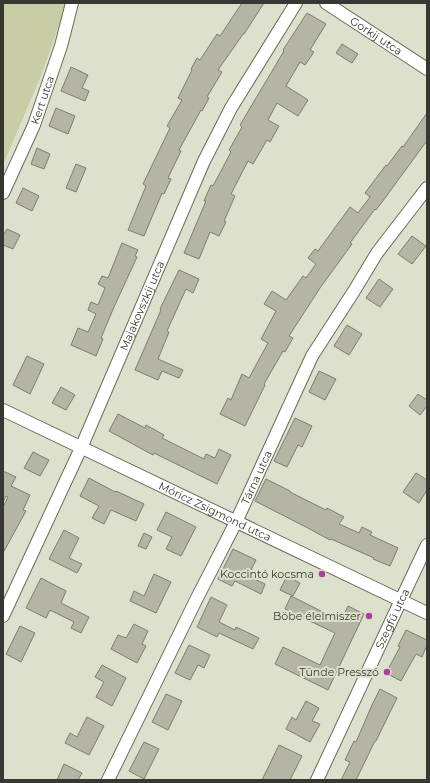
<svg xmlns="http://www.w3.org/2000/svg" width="430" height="783" viewBox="0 0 430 783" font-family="Montserrat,sans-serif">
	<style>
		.green { fill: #c9cda6 }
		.building { fill: #b4b5a4; stroke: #7c7d6d }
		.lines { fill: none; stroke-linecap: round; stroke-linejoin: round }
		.street-casing { stroke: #6a6b5b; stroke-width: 14 }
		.street { stroke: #fff; stroke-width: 12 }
		.poi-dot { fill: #ab3fa0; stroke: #dee0ce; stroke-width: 1.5 }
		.labels { text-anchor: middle; stroke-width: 4; stroke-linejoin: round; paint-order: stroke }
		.street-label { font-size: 11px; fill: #373831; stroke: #dee0ce }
		.poi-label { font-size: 11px; fill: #373831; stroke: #dee0ce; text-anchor: end }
	</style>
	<rect width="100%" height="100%" fill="#dee0ce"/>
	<!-- green -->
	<polygon class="green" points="3,3 67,3 41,76 3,165"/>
	<!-- building -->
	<g class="building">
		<polygon points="242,3 264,3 244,34 243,34 218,70 222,72 207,97 209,98 202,111 201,110 179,150 181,151 168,178 171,179 164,194 162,193 144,236 128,230 146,186 143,184 170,128 167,126 182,100 178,98 192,70 191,69 197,58 200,60 217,34 220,36"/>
		<polygon points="307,13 326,24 310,50 314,52 305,65 300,62 286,86 308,100 298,116 277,103 268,120 279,126 270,142 267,140 253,164 248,161 231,194 235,196 224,221 226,222 219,236 210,232 199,259 184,253 206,201 204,201 211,185 213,186 231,152 229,150 242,127 240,125 284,51 283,50"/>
		<polygon points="342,44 358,54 352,63 336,53"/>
		<polygon points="71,67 88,75 82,88 89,91 85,101 61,91"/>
		<polygon points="56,108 75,116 68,134 49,126"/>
		<polygon points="427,113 427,141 423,146 385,198 376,210 375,209 350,243 352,244 320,288 289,336 293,338 285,352 283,351 264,384 265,385 245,426 220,414 228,398 231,400 242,374 249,378 268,343 261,339 276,311 264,304 272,291 286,300 303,276 306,278 316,264 308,258 315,249 318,251 350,207 358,213 370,197 365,193 386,165 387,166 402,146 403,147"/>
		<polygon points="37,148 50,154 44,169 31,164"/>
		<polygon points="76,164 86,168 76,192 66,188"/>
		<polygon points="23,188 39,196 32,211 16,203"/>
		<polygon points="7,229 20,235 13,249 3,245 3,236"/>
		<polygon points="412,236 426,246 412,264 398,254"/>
		<polygon points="122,243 138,250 135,256 137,257 114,307 101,338 103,339 96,356 71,345 78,328 88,332 96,314 88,310 91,302 98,305 105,288 98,284 102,276 108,278"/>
		<polygon points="179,270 199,279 193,293 186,289 167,331 169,332 158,359 183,370 179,378 162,371 158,380 135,370 161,310 160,309"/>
		<polygon points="379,279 393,289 380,307 366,298"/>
		<polygon points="347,325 362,334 349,355 334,346"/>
		<polygon points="27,356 44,364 30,394 13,385"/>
		<polygon points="319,371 336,379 325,400 309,392"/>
		<polygon points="61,387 75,395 66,410 52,403"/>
		<polygon points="418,394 427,400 427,406 420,415 409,406"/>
		<polygon points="118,414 145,428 146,425 164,435 162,438 204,459 206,454 215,458 219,449 231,455 217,484 154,453 153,455 109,431"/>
		<polygon points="295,418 312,426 302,447 298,445 287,467 274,461"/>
		<polygon points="33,452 49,460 40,476 24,468"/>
		<polygon points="3,471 16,477 11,486 30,495 23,510 26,511 3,553 3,507 8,497 6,496 3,502"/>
		<polygon points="416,473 427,480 427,490 419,503 403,492"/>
		<polygon points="89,478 115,492 116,491 144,504 136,521 111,510 104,524 92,518 99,506 80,496"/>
		<polygon points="266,479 290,491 290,492 326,510 327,508 344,517 339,524 359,533 362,527 372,532 370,535 398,548 390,566 373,559 374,558 331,539 330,540 306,527 255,501"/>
		<polygon points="166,512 196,527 181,556 166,549 172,537 157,530"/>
		<polygon points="64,530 79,538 69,558 82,564 77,573 49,559"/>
		<polygon points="144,533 152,537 146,549 138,546"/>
		<polygon points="233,549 256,560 248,576 265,584 261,594 235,581 232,586 218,579"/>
		<polygon points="154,574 171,582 156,613 130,601 134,591 144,596"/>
		<polygon points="287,576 300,583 293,596 280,590"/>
		<polygon points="41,578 66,591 61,603 89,617 81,633 71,628 74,622 50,610 46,618 26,608"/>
		<polygon points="291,596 341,621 348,606 364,614 328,690 275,664 283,647 320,665 335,633 285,609"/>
		<polygon points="211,597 227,605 219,622 235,630 236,627 259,638 253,649 219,633 217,637 197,627"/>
		<polygon points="134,624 148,631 142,644 146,646 137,663 111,649 118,635 126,638"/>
		<polygon points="20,626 35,633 21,662 6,654"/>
		<polygon points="406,630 427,640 427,645 422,657 416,654 401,681 386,673 400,647 398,646"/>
		<polygon points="189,645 210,655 204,668 198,665 190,680 175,673"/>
		<polygon points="102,665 126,678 112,706 96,697 104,682 95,677"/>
		<polygon points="380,689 397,698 376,741 375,741 356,780 341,780 350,762 345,760 354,741 356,742 372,705"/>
		<polygon points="166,694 182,701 168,730 152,722"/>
		<polygon points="306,701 319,708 312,721 320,724 310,742 286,729 292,717 296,720"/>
		<polygon points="87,717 104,726 89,755 65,743 70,733 77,737"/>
		<polygon points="144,742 159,749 144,779 129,771"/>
		<polygon points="279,745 302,756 290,780 262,780"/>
		<polygon points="64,764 82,773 78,780 57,780"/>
	</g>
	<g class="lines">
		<!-- street casing -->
		<g class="street-casing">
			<g id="street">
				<path id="s1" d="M 326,3 L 427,69"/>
				<path id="s2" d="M 3,193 L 34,125 L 61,46 L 72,3"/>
				<path id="s3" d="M 3,410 L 427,613"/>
				<path id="s4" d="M 3,616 L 81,448 L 204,161 L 231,108 L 296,3"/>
				<path id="s5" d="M 108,780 L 195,602 L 236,522 L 312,356 L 354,291 L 377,253 L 427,188"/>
				<path id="s6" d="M 317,780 L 401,600 L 427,545"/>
			</g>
		</g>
		<!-- street -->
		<use href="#street" class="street"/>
	</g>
	<!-- markers -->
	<g class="poi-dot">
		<circle cx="322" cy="574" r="4"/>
		<circle cx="369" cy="616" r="4"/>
		<circle cx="387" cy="672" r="4"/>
	</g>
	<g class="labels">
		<!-- street labels -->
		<g class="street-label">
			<text dy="4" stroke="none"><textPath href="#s1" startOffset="60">Gorkij utca</textPath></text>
			<text dy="4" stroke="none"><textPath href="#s2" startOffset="101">Kert utca</textPath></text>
			<text dy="4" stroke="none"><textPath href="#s4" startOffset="340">Majakovszkij utca</textPath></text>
			<text dy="4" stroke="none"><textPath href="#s5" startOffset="337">Tárna utca</textPath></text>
			<text dy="4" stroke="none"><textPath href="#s3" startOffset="235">Móricz Zsigmond utca</textPath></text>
			<text dy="4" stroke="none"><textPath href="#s6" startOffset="178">Szegfű utca</textPath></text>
		</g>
		<!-- poi labels -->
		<g class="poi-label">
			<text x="314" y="578">Koccintó kocsma</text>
			<text x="361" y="620">Böbe élelmiszer</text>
			<text x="379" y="676">Tünde Presszó</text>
		</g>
	</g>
	<!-- border -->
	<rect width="430" height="783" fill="none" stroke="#373831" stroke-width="8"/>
</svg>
